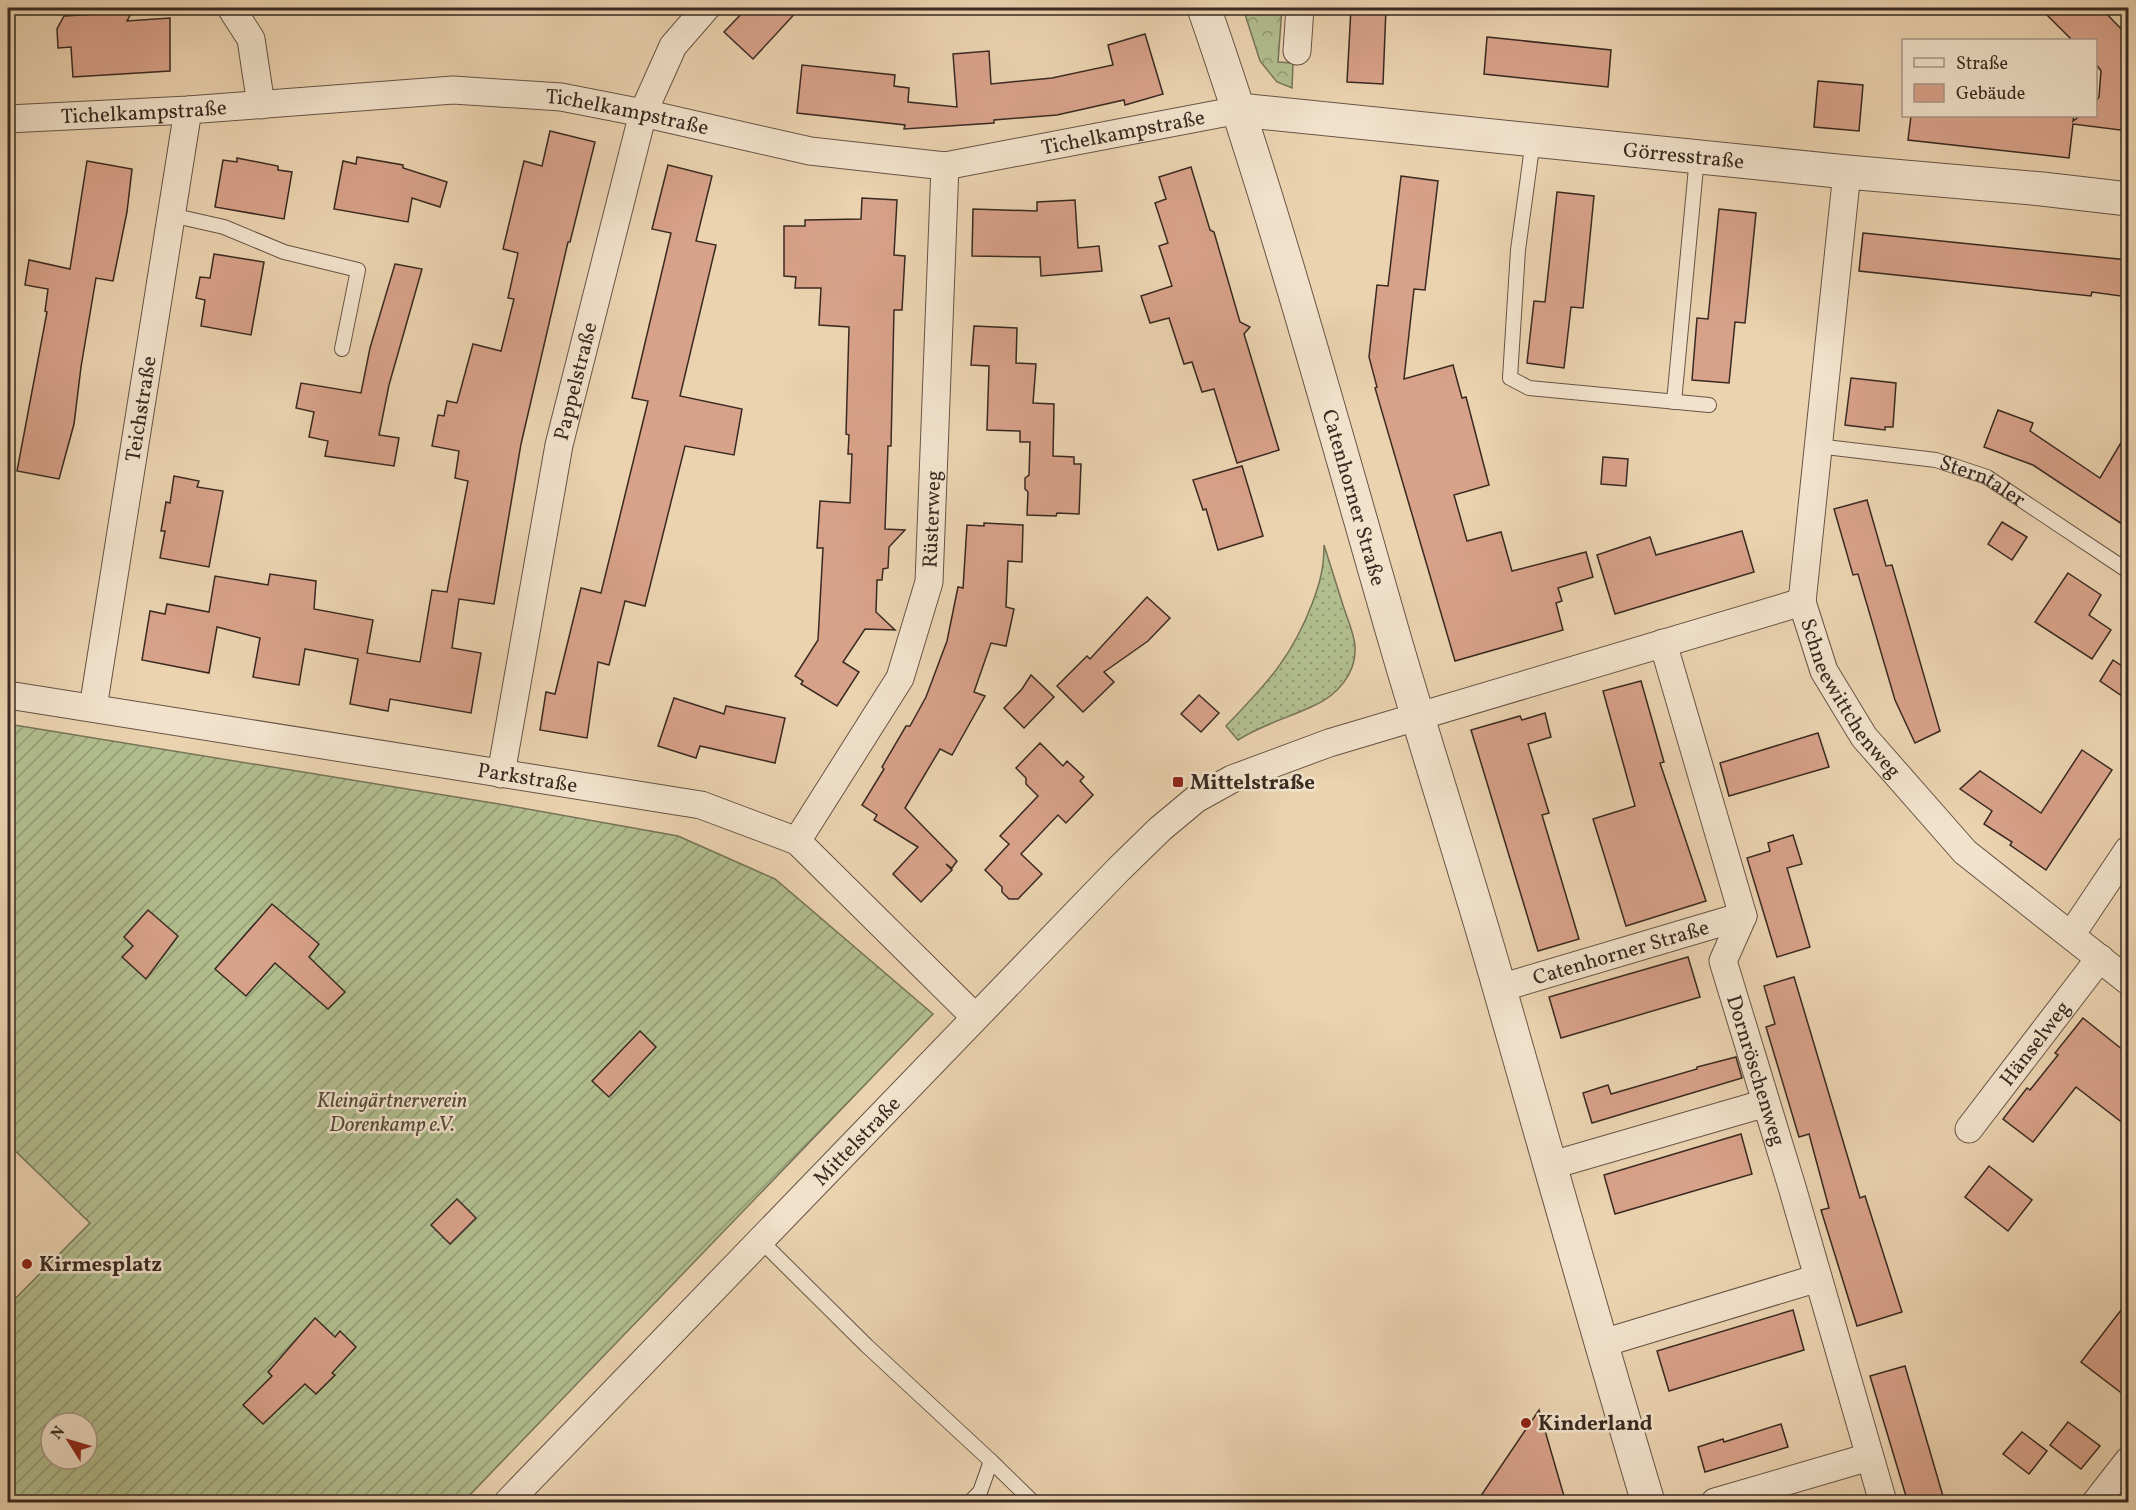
<svg xmlns="http://www.w3.org/2000/svg" width="2136" height="1510" viewBox="0 0 2136 1510" font-family="Vollkorn,serif">
	<style>
		.grass { fill: url(#grass-dots); stroke: #767458; stroke-width: 1.5 }
		.park { fill: url(#park-crowns); stroke: #767458; stroke-width: 1.5 }
		.garden { fill: url(#garden-furrows); stroke: #767458; stroke-width: 1.5; fill-rule: evenodd }
		.building { fill: #d8a189; stroke: #392a21; stroke-width: 1.5 }
		.lines { fill: none; stroke-linecap: round; stroke-linejoin: round }
		.service-casing { stroke: #665445; stroke-width: 16 }
		.minor-casing { stroke: #665445; stroke-width: 29 }
		.tertiary-casing { stroke: #665445; stroke-width: 35 }
		.service { stroke: #f2e2cc; stroke-width: 14 }
		.minor { stroke: #f2e2cc; stroke-width: 27 }
		.tertiary { stroke: #f2e2cc; stroke-width: 33 }
		.poi-dot { fill: #8f2418; stroke: #f2e2cc; stroke-width: 2 }
		.labels { text-anchor: middle; stroke-width: 5; stroke-linejoin: round; paint-order: stroke }
		.street-label { font-size: 21px; fill: #392a21; stroke: #f2e2cc }
		.poi-label { font-size: 21px; font-weight: bold; fill: #392a21; stroke: #f2e2cc; text-anchor: start }
		.park-label { font-size: 21px; font-style: italic; fill: #514837; stroke: #f2e2cc }
	</style>
	<defs>
		<pattern id="grass-dots" width="8" height="8" patternUnits="userSpaceOnUse" patternTransform="scale(1.5)"><rect width="8" height="8" fill="#b2be8f"/><path d="M2 2h.1M6 6h.1" fill="none" stroke="#929b74" stroke-width="1.8" stroke-linecap="round"/></pattern>
		<pattern id="park-crowns" width="20" height="18" patternUnits="userSpaceOnUse" patternTransform="scale(1.5)"><rect width="20" height="18" fill="#b2be8f"/><path d="M2 6a3 3 0 1 1 6 0M12 15a3 3 0 1 1 6 0" fill="none" stroke="#929b74"/></pattern>
		<pattern id="garden-furrows" width="10" height="10" patternUnits="userSpaceOnUse" patternTransform="scale(1.5)"><rect width="10" height="10" fill="#b2be8f"/><path d="M-1 1l2-2M0 10L10 0M9 11l2-2" fill="none" stroke="#929b74"/></pattern>
	</defs>
	<rect width="100%" height="100%" fill="#ebd3b0"/>
	<filter id="stains"><feTurbulence type="fractalNoise" baseFrequency=".00333" numOctaves="4"/><feColorMatrix values="0 0 0 0 .2 0 0 0 0 .09 0 0 0 0 .02 0 0 0 .5 -.17"/></filter>
	<radialGradient id="worn" r=".72"><stop offset=".6" stop-color="#630" stop-opacity="0"/><stop offset="1" stop-color="#630" stop-opacity=".3"/></radialGradient>
	<!-- grass -->
	<path class="grass" d="M 1324,545 C 1330,564 1336,583 1342,602 C 1346,616 1354,632 1355,646 C 1357,673 1337,696 1313,706 C 1288,718 1261,725 1238,740 L 1226,726 C 1266,684 1291,659 1312,604 C 1320,583 1324,568 1324,545 Z"/>
	<!-- park -->
	<polygon class="park" points="1243,8 1282,8 1278,62 1293,63 1292,88 1277,82 1260,61"/>
	<!-- garden -->
	<path class="garden" d="M 8,724 L 505,805 L 678,836 L 775,879 L 933,1014 L 463,1502 L 8,1502 L 8,1306 L 90,1223 L 8,1144 ZM 51,1423 L 87,1423 L 87,1459 L 51,1459 Z"/>
	<!-- building -->
	<g class="building">
		<polygon points="747,8 800,8 753,59 724,32"/>
		<polygon points="1351,8 1386,8 1383,84 1347,82"/>
		<polygon points="2040,8 2101,8 2128,36 2128,131 2073,124 2069,158 1908,140 1911,116 2074,116 2073,121 2080,116 2096,116 2096,101 2099,97 2101,71 2096,64 2096,40 2072,40"/>
		<polygon points="132,12 127,21 170,18 170,71 73,77 71,47 58,48 57,29 64,16"/>
		<polygon points="1145,34 1163,94 1125,105 1124,100 1057,115 994,120 994,123 904,129 905,125 797,113 802,65 895,75 894,86 909,88 908,102 957,107 953,54 989,51 991,84 1052,78 1113,65 1108,45"/>
		<polygon points="1487,37 1611,50 1608,87 1484,74"/>
		<polygon points="1818,81 1863,85 1859,131 1814,127"/>
		<polygon points="550,131 595,142 570,242 568,242 521,444 494,604 459,599 452,648 481,653 471,713 390,699 388,711 350,704 358,659 305,649 299,685 253,677 260,638 217,627 209,673 142,660 150,611 165,614 167,604 209,612 215,576 268,585 270,574 316,581 314,609 373,620 367,653 420,662 432,590 447,592 468,481 455,478 459,451 432,446 438,415 444,416 447,401 457,403 473,344 501,351 514,299 508,298 518,253 503,249 524,161 542,166"/>
		<polygon points="357,157 403,165 403,168 447,182 440,207 412,198 408,222 334,209 343,161 356,164"/>
		<polygon points="237,158 278,166 278,170 292,172 284,219 215,207 223,160 237,162"/>
		<polygon points="87,161 132,169 127,212 113,281 96,278 81,367 74,424 59,479 17,471 47,312 45,311 48,289 25,285 29,260 70,269"/>
		<polygon points="668,165 712,176 696,241 716,245 680,396 742,409 734,455 685,446 645,606 625,601 609,665 598,662 587,738 540,730 546,692 555,694 581,588 601,593 648,401 632,398 671,233 652,229"/>
		<polygon points="1191,167 1210,230 1214,232 1240,322 1250,327 1244,334 1279,450 1237,463 1214,389 1202,392 1192,362 1184,364 1169,318 1150,323 1141,296 1172,286 1159,246 1168,243 1155,203 1166,199 1159,177"/>
		<polygon points="1401,176 1438,181 1425,290 1414,289 1404,379 1453,365 1462,398 1466,397 1489,485 1454,495 1467,541 1501,532 1512,571 1586,552 1593,577 1558,588 1562,601 1556,603 1563,630 1455,661 1375,388 1377,387 1369,357 1377,285 1388,286"/>
		<polygon points="1557,192 1594,196 1583,308 1571,307 1564,368 1527,363 1534,301 1545,302"/>
		<polygon points="862,198 897,200 894,255 905,256 902,310 894,310 891,446 888,446 885,529 905,530 889,547 888,568 883,569 882,580 877,580 876,612 895,630 865,629 843,662 859,672 837,706 801,684 803,681 795,676 818,640 823,548 817,548 820,501 850,503 852,454 848,454 849,435 846,434 849,327 819,325 821,288 795,288 796,277 784,276 784,226 805,226 805,220 861,219"/>
		<polygon points="1075,200 1078,248 1099,246 1102,271 1041,276 1040,257 972,256 973,209 1037,211 1037,202"/>
		<polygon points="1719,209 1756,213 1745,323 1735,322 1729,383 1692,380 1697,318 1708,319"/>
		<polygon points="1863,233 2128,260 2128,297 2092,292 2091,296 1859,271"/>
		<polygon points="214,254 264,262 251,335 201,326 205,300 196,298 200,277 210,278"/>
		<polygon points="395,264 422,269 389,385 379,435 399,438 394,466 325,456 328,441 309,437 314,412 296,408 301,383 361,393 370,348"/>
		<polygon points="974,326 1017,328 1016,363 1036,364 1033,403 1054,404 1053,456 1074,457 1074,464 1081,464 1079,514 1057,513 1056,516 1027,515 1028,492 1025,489 1025,478 1029,475 1030,442 1020,442 1020,431 987,430 989,366 971,365"/>
		<polygon points="1851,378 1896,383 1893,427 1885,427 1885,430 1845,425"/>
		<polygon points="1998,410 2033,423 2030,431 2100,478 2128,431 2128,528 2033,465 1984,447"/>
		<polygon points="1603,457 1628,459 1626,486 1601,484"/>
		<polygon points="1242,466 1263,536 1218,550 1206,509 1203,510 1193,480"/>
		<polygon points="174,476 199,481 197,487 223,491 209,567 160,558 165,531 161,531 166,502 170,503"/>
		<polygon points="1867,500 1886,566 1892,565 1940,731 1915,743 1895,700 1858,574 1853,575 1834,509"/>
		<polygon points="2002,522 2027,537 2012,560 1988,544"/>
		<polygon points="984,523 1023,525 1022,562 1008,561 1006,607 1014,609 1006,646 991,643 974,692 985,696 952,755 940,749 905,808 957,861 952,868 946,864 952,870 921,902 893,874 918,847 874,820 877,815 862,805 884,769 882,767 906,726 910,726 926,697 947,641 958,587 963,588 967,525 984,526"/>
		<polygon points="1742,531 1754,572 1615,614 1597,555 1650,537 1656,555"/>
		<polygon points="2068,573 2101,595 2089,615 2111,630 2092,659 2035,622"/>
		<polygon points="1147,597 1170,618 1148,641 1104,672 1114,682 1083,712 1057,686 1087,656 1090,659"/>
		<polygon points="2113,660 2128,670 2128,700 2100,681"/>
		<polygon points="1031,675 1054,697 1024,728 1004,708 1022,689"/>
		<polygon points="1641,681 1664,762 1660,763 1706,901 1626,926 1593,819 1635,806 1603,691"/>
		<polygon points="1199,695 1219,713 1201,732 1181,714"/>
		<polygon points="674,698 724,714 726,706 785,718 775,763 700,746 696,758 658,746"/>
		<polygon points="1545,713 1551,737 1528,744 1549,813 1542,815 1579,939 1538,951 1471,730 1520,716 1522,720"/>
		<polygon points="1818,733 1829,767 1729,796 1720,763"/>
		<polygon points="1040,743 1063,766 1067,761 1084,777 1080,781 1093,795 1066,823 1058,815 1021,854 1042,874 1018,899 1009,899 1002,892 1002,887 985,870 1009,844 1000,836 1038,796 1026,784 1026,778 1016,768"/>
		<polygon points="2082,750 2112,770 2046,870 2010,845 2012,842 1984,824 1992,811 1960,789 1980,771 2041,813"/>
		<polygon points="1793,835 1802,864 1787,868 1810,947 1777,957 1747,858 1770,851 1768,843"/>
		<polygon points="272,904 319,944 309,957 345,992 328,1009 275,963 246,996 215,969"/>
		<polygon points="148,910 178,936 146,979 122,957 133,946 124,937"/>
		<polygon points="1688,957 1700,997 1561,1038 1549,997"/>
		<polygon points="1794,977 1860,1198 1865,1196 1902,1312 1857,1326 1821,1210 1829,1208 1809,1134 1799,1137 1766,1027 1775,1024 1764,986"/>
		<polygon points="2083,1018 2128,1054 2128,1127 2076,1087 2033,1142 2003,1119 2027,1088 2030,1090 2058,1055 2055,1053"/>
		<polygon points="640,1031 656,1047 609,1097 592,1081"/>
		<polygon points="1736,1057 1742,1078 1592,1123 1583,1093 1608,1085 1611,1094 1697,1069 1697,1067"/>
		<polygon points="1741,1134 1752,1174 1615,1214 1604,1175"/>
		<polygon points="1989,1166 2032,1200 2008,1231 1965,1197"/>
		<polygon points="457,1199 476,1218 450,1244 431,1225"/>
		<polygon points="2128,1301 2128,1398 2081,1362"/>
		<polygon points="1793,1310 1804,1350 1669,1391 1657,1351"/>
		<polygon points="315,1318 335,1337 340,1331 356,1347 332,1373 335,1375 316,1394 305,1384 263,1424 243,1405 272,1376 268,1372"/>
		<polygon points="1905,1366 1945,1503 1908,1503 1870,1376"/>
		<polygon points="1539,1410 1566,1503 1476,1503"/>
		<polygon points="2068,1422 2100,1446 2081,1469 2050,1445"/>
		<polygon points="1781,1424 1788,1447 1705,1472 1698,1447 1723,1439 1724,1442"/>
		<polygon points="2022,1432 2047,1451 2029,1474 2003,1454"/>
	</g>
	<g class="lines">
		<!-- service casing -->
		<g class="service-casing">
			<g id="service">
				<polyline points="1533,140 1518,250 1510,378 1529,388 1709,405"/>
				<polyline points="171,215 224,227 284,252 358,270 342,349"/>
				<polyline points="1674,402 1697,157"/>
				<path id="s1" d="M 1817,446 L 1936,460 L 1987,477 L 2128,571"/>
				<polyline points="760,1240 867,1346 991,1461 980,1492 970,1502"/>
				<polyline points="991,1461 1033,1502"/>
			</g>
		</g>
		<!-- minor casing -->
		<g class="minor-casing">
			<g id="minor">
				<polyline points="231,8 251,39 261,105"/>
				<polyline points="1297,51 1300,8"/>
				<path id="s2" d="M 8,119 L 188,110 L 453,90 L 561,97 L 643,113 L 810,151 L 945,166 L 1239,110"/>
				<polyline points="1802,602 1847,172"/>
				<path id="s3" d="M 1663,643 L 1743,916 L 1723,961 L 1792,1187 L 1883,1502"/>
				<path id="s4" d="M 8,695 L 701,805 L 797,841 L 975,1017"/>
				<path id="s5" d="M 93,708 L 188,110"/>
				<path id="s6" d="M 501,774 L 559,445 L 643,113 L 673,46 L 706,8"/>
				<path id="s7" d="M 797,841 L 900,678 L 929,582 L 945,166"/>
				<polyline points="2071,935 2128,850"/>
				<path id="s8" d="M 1500,988 L 1743,916"/>
				<path id="s9" d="M 1969,1129 L 2100,958"/>
				<polyline points="1549,1166 1766,1103"/>
				<polyline points="1600,1344 1818,1278"/>
				<path id="s10" d="M 508,1502 L 1119,869 L 1160,829 L 1196,799 L 1232,779 L 1329,743 L 1802,602 L 1824,671 L 1864,737 L 1965,852 L 2128,981"/>
				<polyline points="1715,1502 1869,1457"/>
				<polyline points="2096,1502 2128,1461"/>
			</g>
		</g>
		<!-- tertiary casing -->
		<g class="tertiary-casing">
			<g id="tertiary">
				<path id="s11" d="M 1204,8 C 1275,212 1332,422 1392,630 C 1427,751 1466,870 1500,990 C 1549,1161 1597,1332 1648,1502"/>
				<path id="s12" d="M 1239,110 L 1847,172 L 2042,189 L 2128,199"/>
			</g>
		</g>
		<!-- service -->
		<use href="#service" class="service"/>
		<!-- minor -->
		<use href="#minor" class="minor"/>
		<!-- tertiary -->
		<use href="#tertiary" class="tertiary"/>
	</g>
	<!-- markers -->
	<g class="poi-dot">
		<rect x="1172" y="776" width="12" height="12" rx="3"/>
		<circle cx="27" cy="1264" r="6"/>
		<circle cx="1526" cy="1423" r="6"/>
	</g>
	<g class="labels">
		<!-- street labels -->
		<g class="street-label">
			<text dy="7" stroke="none"><textPath href="#s2" startOffset="136">Tichelkampstraße</textPath></text>
			<text dy="7" stroke="none"><textPath href="#s2" startOffset="622">Tichelkampstraße</textPath></text>
			<text dy="7" stroke="none"><textPath href="#s2" startOffset="1126">Tichelkampstraße</textPath></text>
			<text dy="7" stroke="none"><textPath href="#s12" startOffset="447">Görresstraße</textPath></text>
			<text dy="7" stroke="none"><textPath href="#s6" startOffset="400">Pappelstraße</textPath></text>
			<text dy="7" stroke="none"><textPath href="#s5" startOffset="303">Teichstraße</textPath></text>
			<text dy="7" stroke="none"><textPath href="#s1" startOffset="171">Sterntaler</textPath></text>
			<text dy="7" stroke="none"><textPath href="#s11" startOffset="512">Catenhorner Straße</textPath></text>
			<text dy="7" stroke="none"><textPath href="#s7" startOffset="356">Rüsterweg</textPath></text>
			<text dy="7" stroke="none"><textPath href="#s10" startOffset="1731">Schneewittchenweg</textPath></text>
			<text dy="7" stroke="none"><textPath href="#s4" startOffset="526">Parkstraße</textPath></text>
			<text dy="7" stroke="none"><textPath href="#s8" startOffset="126">Catenhorner Straße</textPath></text>
			<text dy="7" stroke="none"><textPath href="#s9" startOffset="108">Hänselweg</textPath></text>
			<text dy="7" stroke="none"><textPath href="#s3" startOffset="448">Dornröschenweg</textPath></text>
			<text dy="7" stroke="none"><textPath href="#s10" startOffset="502">Mittelstraße</textPath></text>
		</g>
		<!-- poi labels -->
		<g class="poi-label">
			<text x="1190" y="789">Mittelstraße</text>
			<text x="39" y="1271">Kirmesplatz</text>
			<text x="1538" y="1430">Kinderland</text>
		</g>
		<!-- park labels -->
		<g class="park-label">
			<text x="392" y="1107">Kleingärtnerverein<tspan x="392" dy="24">Dorenkamp e.V.</tspan></text>
		</g>
	</g>
	<!-- margin -->
	<rect width="2136" height="1510" fill="none" stroke="#ebd3b0" stroke-width="30"/>
	<rect x="9" y="9" width="2118" height="1492" fill="none" stroke="#392a21" stroke-width="3"/>
	<rect x="15" y="15" width="2106" height="1480" fill="none" stroke="#392a21" stroke-width="1.5"/>
	<!-- legend -->
	<rect x="1902" y="39" width="195" height="78" fill="#f2e2cc" stroke="#a89888" stroke-width="1.5"/>
	<rect x="1914" y="58" width="30" height="9" fill="#f2e2cc" stroke="#a89888" stroke-width="1.5"/>
	<text x="1956" y="69" font-size="18" fill="#392a21">Straße</text>
	<rect x="1914" y="84" width="30" height="18" fill="#d8a189" stroke="#a89888" stroke-width="1.5"/>
	<text x="1956" y="99" font-size="18" fill="#392a21">Gebäude</text>
	<!-- north arrow -->
	<g transform="translate(69 1441) rotate(307)"><circle r="28" fill="#f2e2cc" stroke="#a89888" stroke-width="1.5"/>
	<path d="M0-4.5L10 22L0 15L-10 22Z" fill="#8f2418"/>
	<text y="-9" font-size="16" font-weight="bold" text-anchor="middle" fill="#392a21">N</text>
	</g>
	<rect width="100%" height="100%" filter="url(#stains)"/>
	<rect width="100%" height="100%" fill="url(#worn)"/>
</svg>
